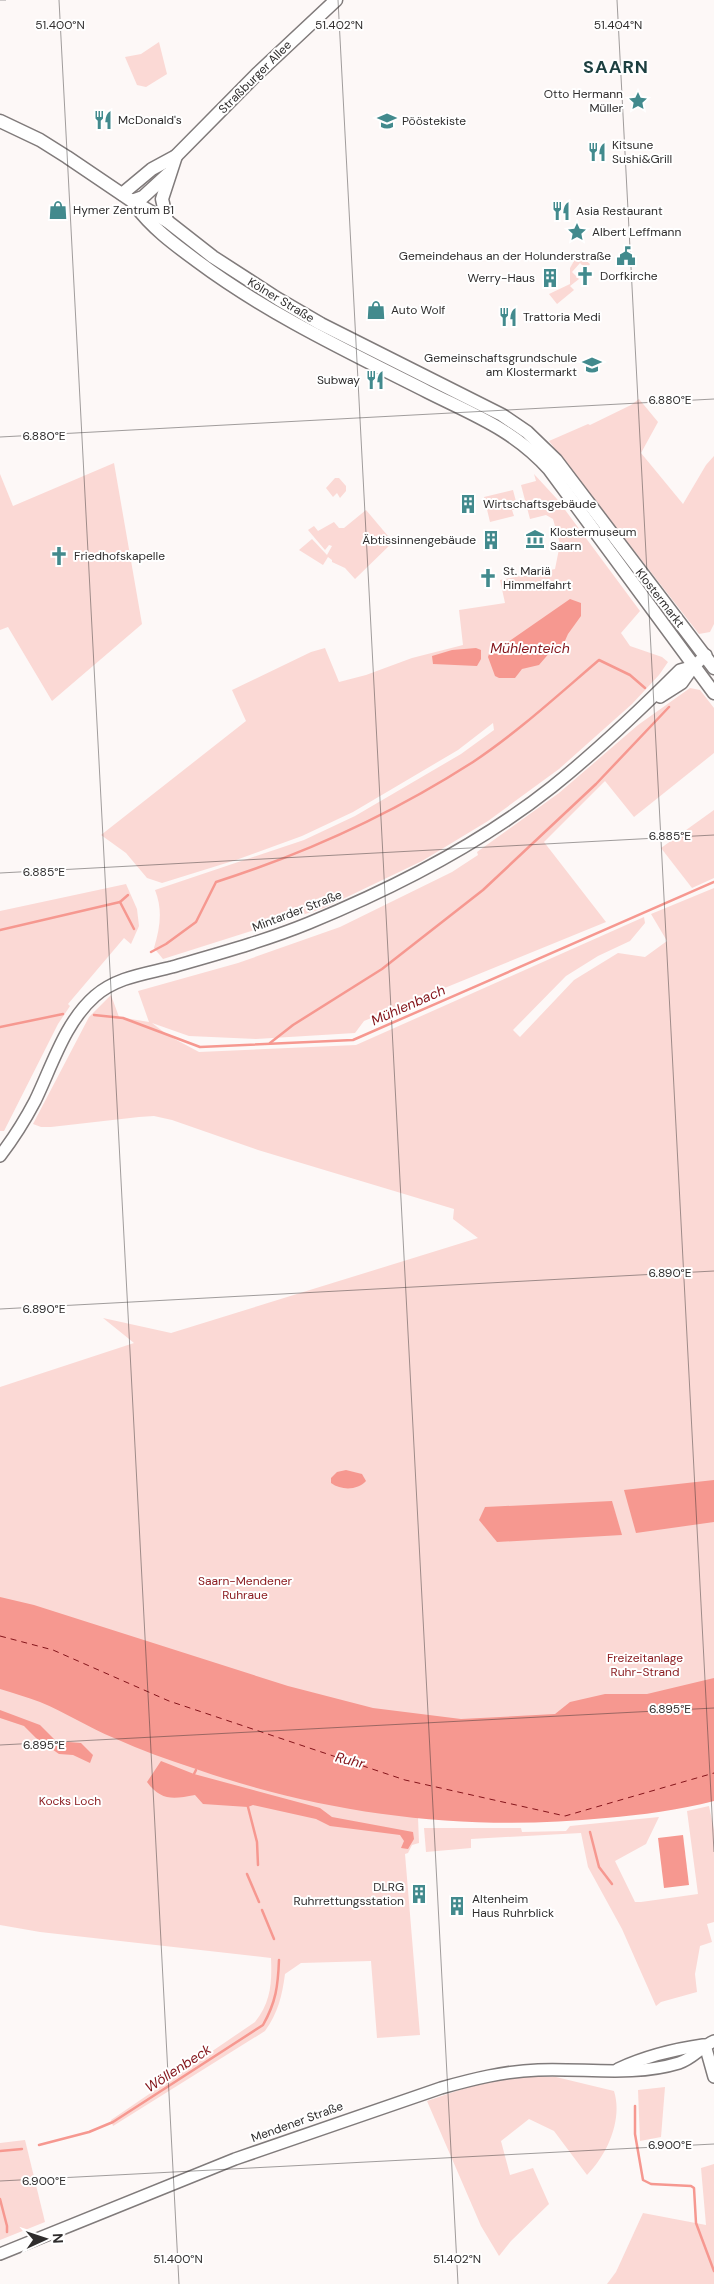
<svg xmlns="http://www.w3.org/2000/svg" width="714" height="2284" viewBox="0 0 714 2284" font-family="'DM Sans',sans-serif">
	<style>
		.green { fill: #fbd9d5 }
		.water { fill: #f69890 }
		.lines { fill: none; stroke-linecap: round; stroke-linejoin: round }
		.stream { stroke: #f69890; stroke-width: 2.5 }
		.ferry { stroke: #84151b; stroke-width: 1; stroke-dasharray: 6 5; stroke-linecap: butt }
		.secondary-casing { stroke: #807b7b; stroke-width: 14 }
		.primary-casing { stroke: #807b7b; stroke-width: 15 }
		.secondary { stroke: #fff; stroke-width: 11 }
		.primary { stroke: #fff; stroke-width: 12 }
		.ticks { fill: none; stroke: #2f2d2d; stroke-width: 1; stroke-opacity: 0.45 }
		.labels { text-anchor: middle; stroke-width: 4; stroke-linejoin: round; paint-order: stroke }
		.street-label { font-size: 12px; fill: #2f2d2d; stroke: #fff }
		.poi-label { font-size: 12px; fill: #2f2d2d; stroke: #fff; text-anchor: start }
		.park-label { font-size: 12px; fill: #8c1e22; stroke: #fff }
		.water-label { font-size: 14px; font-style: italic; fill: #84151b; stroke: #fff }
		.district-label { font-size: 18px; font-weight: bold; letter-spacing: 1px; fill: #1c3f40; stroke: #fff }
		.ticks-label { font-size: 12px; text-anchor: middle; fill: #2f2d2d; stroke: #fff; stroke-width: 4; stroke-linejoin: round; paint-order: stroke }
	</style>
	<rect width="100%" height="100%" fill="#fdf8f7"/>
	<!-- green -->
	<g class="green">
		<polygon points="159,42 167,74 146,87 137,85 125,57 141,54"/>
		<polygon points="578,254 590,264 586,269 580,263 572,272 579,279 570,286 574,290 557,304 549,294 570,284 570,268"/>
		<polygon points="639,399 658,422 641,453 683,504 706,465 714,456 714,624 710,632 699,634 549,441 588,424 590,425 631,405"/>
		<polygon points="114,463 142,624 52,701 8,627 0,630 0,474 13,506"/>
		<path d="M 534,474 L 557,499 L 640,611 L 621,633 L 630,646 L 662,657 L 668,662 L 659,675 L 632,704 L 559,769 L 488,821 L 422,861 L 324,908 L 163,959 L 154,948 C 160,928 163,910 155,890 L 304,840 L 355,816 L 461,754 L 494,730 L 493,723 L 458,750 L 353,812 L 302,836 L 236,860 L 162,883 L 147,878 L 126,853 L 101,835 L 246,721 L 232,690 L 311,652 L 325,648 L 339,682 L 366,675 L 412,658 L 463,645 L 459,610 L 505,603 L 500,580 L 555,569 L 560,544 L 553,519 L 546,515 L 530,519 L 521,485 L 536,481 Z"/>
		<polygon points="335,478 339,478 346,486 346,491 340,498 337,493 333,497 326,488"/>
		<polygon points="513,490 518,509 512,510 514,516 490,522 484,497"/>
		<polygon points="366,510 393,542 355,579 345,568 332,562 332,560 328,557 323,565 299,550 312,539 327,555 332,546 329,545 325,550 308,530 314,526 318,531 334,522 339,528 344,528"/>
		<path d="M 690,688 L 700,690 L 714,708 L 714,753 L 634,817 L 605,781 L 544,842 L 606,922 L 364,1021 L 355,1033 L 256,1039 L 189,1036 L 152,1023 L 169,1036 L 199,1052 L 356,1045 L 644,917 L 645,923 L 630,941 L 598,956 L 566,976 L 513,1030 L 520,1037 L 574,980 L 618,953 L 645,957 L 667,941 L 651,914 L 714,888 L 714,1731 L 416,1765 L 419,1843 L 412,1845 L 408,1853 L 405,1854 L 420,2035 L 377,2038 L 371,1961 L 301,1963 L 285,1974 C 282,1996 278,2013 265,2031 L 113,2126 L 111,2120 L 255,2022 C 271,2002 272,1983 271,1958 L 40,1932 L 0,1925 L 0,1387 L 134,1343 L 103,1318 L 171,1333 L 478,1238 L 453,1219 L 454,1209 L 258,1150 L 172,1120 L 154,1116 L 139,1117 L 51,1127 L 41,1127 L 33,1124 L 89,1017 L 111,995 L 119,1017 L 149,1022 L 138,991 L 238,963 L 340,927 L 452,872 L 478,855 L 477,852 L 559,793 L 638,725 Z"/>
		<polygon points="714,810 714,878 692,888 661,848"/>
		<polygon points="126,884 137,909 139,926 131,944 124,938 68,1004 70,1006 58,1024 4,1131 0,1131 0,911"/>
		<polygon points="709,1806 714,1830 714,1922 707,1924 712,1942 700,1946 695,1974 697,1992 661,2002 656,2006 622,1929 588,1867 581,1833 471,1839 471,1848 426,1852 424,1828 521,1828 522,1832 566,1831 570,1826 659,1817 646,1844 615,1861 635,1902 641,1902 698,1894 687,1811"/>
		<path d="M 517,2077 L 556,2077 L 614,2091 C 623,2120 607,2155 587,2175 L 554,2131 L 529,2119 L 501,2141 L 510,2175 L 533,2168 L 549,2204 L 511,2241 L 499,2256 L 481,2226 L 427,2101 L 483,2082 Z"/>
		<polygon points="665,2087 661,2137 640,2141 638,2090"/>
		<polygon points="25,2140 45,2222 0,2240 0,2143"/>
		<polygon points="714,2164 714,2284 607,2284 616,2272 643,2213 706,2225 701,2168"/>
	</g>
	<!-- water -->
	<g class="water">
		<polygon points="570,599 581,603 581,616 568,634 564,643 551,651 539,665 522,669 515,678 499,678 495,676 488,657 490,651 495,646 508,642"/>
		<polygon points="476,648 481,650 481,659 477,666 433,664 432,656 452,650"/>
		<path d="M 346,1470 L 362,1474 L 366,1481 C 358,1490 342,1491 331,1483 L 331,1478 L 337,1472 Z"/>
		<polygon points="714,1480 714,1522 636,1533 624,1490"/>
		<polygon points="612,1501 622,1535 497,1542 479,1520 485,1507"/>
		<path d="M 0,1597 L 34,1605 L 288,1686 L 373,1708 L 461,1719 L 555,1714 L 570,1702 L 605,1694 L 647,1694 L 714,1678 L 714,1801 C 679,1810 642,1815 606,1818 C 467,1832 328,1815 196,1769 C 168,1760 141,1750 114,1738 C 89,1728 65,1712 40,1702 C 27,1697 13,1693 0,1689 Z"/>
		<polygon points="0,1710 40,1725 56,1741 81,1743 93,1755 90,1763 73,1755 59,1754 36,1738 24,1726 0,1718"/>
		<path d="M 161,1761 L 194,1774 L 320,1808 L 332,1817 L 413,1832 L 414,1839 L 408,1849 L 401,1848 L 404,1841 L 400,1835 L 330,1826 L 316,1819 L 253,1805 L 248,1807 L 203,1804 L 195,1795 C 173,1799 161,1801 147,1782 Z"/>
		<polygon points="683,1835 689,1885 664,1888 658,1838"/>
	</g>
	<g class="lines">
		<!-- stream -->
		<g class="stream">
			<polyline points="120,902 128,895"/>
			<polyline points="0,930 120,902 134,929"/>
			<path d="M 151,952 L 166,944 L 196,922 L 216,882 C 307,853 392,814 473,762 C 518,732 558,695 599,660 L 630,675 L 645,688"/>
			<polyline points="94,1015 123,1018 200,1047 353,1040 714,882"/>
			<polyline points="0,1027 63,1014"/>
			<polyline points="270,1043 293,1025 382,969 483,890 596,784 669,707"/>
			<polyline points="194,1774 196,1770"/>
			<polyline points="248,1807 257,1842 258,1865"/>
			<polyline points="590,1832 599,1867 612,1884"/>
			<polyline points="247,1874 259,1902"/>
			<polyline points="262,1910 274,1939"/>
			<polyline points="635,2106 635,2134 643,2180 651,2184 691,2186 694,2188 696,2223 714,2271"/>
			<path d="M 39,2145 L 89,2132 L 113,2122 L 263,2025 C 276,2002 278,1986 279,1960"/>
			<polyline points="0,2151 22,2149"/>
			<polyline points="0,2199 7,2226 7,2232"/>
		</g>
		<!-- ferry -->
		<polyline class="ferry" points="0,1636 53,1650 169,1701 405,1780 565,1816 714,1773"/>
		<!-- secondary casing -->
		<g class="secondary-casing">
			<g id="secondary">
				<polyline points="660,697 682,683 694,666 706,655"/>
				<path d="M 0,1156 C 13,1139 25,1120 35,1101 C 52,1066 65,1022 95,996 C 117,977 145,974 172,967 C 217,954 265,941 309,923 C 394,888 479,845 552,787 C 597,751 639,711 680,670 L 694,666"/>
				<polyline points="705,2045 714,2077"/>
				<path d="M 618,2069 C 644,2057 675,2049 703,2045"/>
				<path d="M 0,2254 L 235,2159 L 441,2088 C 473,2079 505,2071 538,2070 C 585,2068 633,2077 679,2063 C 692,2059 701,2047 714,2041"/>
			</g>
		</g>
		<!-- primary casing -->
		<g class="primary-casing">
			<g id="primary">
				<polyline points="0,121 40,140 67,157 132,201 167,221 213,257 278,299 321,324 502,415 527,432 556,460 714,668"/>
				<polyline points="122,194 152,169 176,156 257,74 336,0"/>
				<polyline points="132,201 143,197 168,174"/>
				<path d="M 135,205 C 152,228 174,244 197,261 C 268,314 349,352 428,392 C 474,415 514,430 549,469 L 714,693"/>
				<polyline points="167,221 162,199 176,156"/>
			</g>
		</g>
		<!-- secondary -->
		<use href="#secondary" class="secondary"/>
		<!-- primary -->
		<use href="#primary" class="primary"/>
	</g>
	<!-- ticks -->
	<path class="ticks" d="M 0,0 L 6,0M 59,0 L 179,2284M 338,0 L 458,2284M 617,0 L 714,1852M 0,437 L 714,399M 0,873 L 714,835M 0,1309 L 714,1271M 0,1745 L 714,1708M 0,2181 L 714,2144"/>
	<!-- icons -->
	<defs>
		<g id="sight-bare" transform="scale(1.5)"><path d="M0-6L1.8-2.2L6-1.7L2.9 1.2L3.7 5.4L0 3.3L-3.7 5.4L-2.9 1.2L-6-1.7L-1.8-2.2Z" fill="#428a8d" stroke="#fff" stroke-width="2.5" paint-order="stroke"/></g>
		<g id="restaurant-bare" transform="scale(1.5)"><path d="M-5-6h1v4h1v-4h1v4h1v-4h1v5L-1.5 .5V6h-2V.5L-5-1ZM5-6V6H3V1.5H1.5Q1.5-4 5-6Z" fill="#428a8d" stroke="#fff" stroke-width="2.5" paint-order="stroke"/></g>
		<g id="school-bare" transform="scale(1.5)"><path d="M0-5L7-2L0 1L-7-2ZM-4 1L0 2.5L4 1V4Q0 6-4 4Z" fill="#428a8d" stroke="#fff" stroke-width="2.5" paint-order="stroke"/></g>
		<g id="shop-bare" transform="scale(1.5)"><path d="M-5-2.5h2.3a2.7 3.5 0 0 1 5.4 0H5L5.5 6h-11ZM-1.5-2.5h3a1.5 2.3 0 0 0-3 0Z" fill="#428a8d" stroke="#fff" stroke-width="2.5" paint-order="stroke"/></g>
		<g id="civic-bare" transform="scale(1.5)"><path d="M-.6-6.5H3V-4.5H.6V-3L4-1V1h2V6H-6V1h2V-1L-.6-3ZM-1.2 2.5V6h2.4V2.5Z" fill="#428a8d" stroke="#fff" stroke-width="2.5" paint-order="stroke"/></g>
		<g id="church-bare" transform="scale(1.5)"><path d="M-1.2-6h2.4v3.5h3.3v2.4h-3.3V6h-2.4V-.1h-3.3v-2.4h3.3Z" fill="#428a8d" stroke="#fff" stroke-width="2.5" paint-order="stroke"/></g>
		<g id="building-bare" transform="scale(1.5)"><path d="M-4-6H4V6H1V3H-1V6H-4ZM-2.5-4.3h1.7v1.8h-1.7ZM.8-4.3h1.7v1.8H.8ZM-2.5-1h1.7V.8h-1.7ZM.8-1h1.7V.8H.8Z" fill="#428a8d" stroke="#fff" stroke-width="2.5" paint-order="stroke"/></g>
		<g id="museum-bare" transform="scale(1.5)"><path d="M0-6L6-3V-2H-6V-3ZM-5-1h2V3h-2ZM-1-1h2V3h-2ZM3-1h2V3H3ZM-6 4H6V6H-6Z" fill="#428a8d" stroke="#fff" stroke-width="2.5" paint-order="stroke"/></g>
	</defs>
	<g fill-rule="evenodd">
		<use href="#sight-bare" x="638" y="101"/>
		<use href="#restaurant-bare" x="103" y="120"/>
		<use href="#school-bare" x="387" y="121"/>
		<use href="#restaurant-bare" x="597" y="152"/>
		<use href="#shop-bare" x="58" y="210"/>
		<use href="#restaurant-bare" x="561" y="211"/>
		<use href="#sight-bare" x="577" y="232"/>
		<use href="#civic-bare" x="626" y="256"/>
		<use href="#church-bare" x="585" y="276"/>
		<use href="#building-bare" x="550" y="278"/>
		<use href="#shop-bare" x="376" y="310"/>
		<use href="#restaurant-bare" x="508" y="317"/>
		<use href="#school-bare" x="592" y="365"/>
		<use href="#restaurant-bare" x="375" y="380"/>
		<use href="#building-bare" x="468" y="504"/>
		<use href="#museum-bare" x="535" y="539"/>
		<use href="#building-bare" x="491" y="540"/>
		<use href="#church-bare" x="59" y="556"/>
		<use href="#church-bare" x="488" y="578"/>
		<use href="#building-bare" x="419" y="1894"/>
		<use href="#building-bare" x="457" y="1906"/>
	</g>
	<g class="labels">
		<!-- street labels -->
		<g class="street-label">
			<text transform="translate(255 77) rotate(-45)" y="4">Straßburger Allee</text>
			<text transform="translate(281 300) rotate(31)" y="4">Kölner Straße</text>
			<text transform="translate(660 598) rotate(52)" y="4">Klostermarkt</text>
			<text transform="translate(297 911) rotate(-21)" y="4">Mintarder Straße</text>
			<text transform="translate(297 2122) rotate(-20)" y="4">Mendener Straße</text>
		</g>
		<!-- poi labels -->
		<g class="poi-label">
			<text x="623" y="98" text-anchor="end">Otto Hermann<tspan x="623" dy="14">Müller</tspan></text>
			<text x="118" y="124">McDonald's</text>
			<text x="402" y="125">Pööstekiste</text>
			<text x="612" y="149">Kitsune<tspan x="612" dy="14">Sushi&amp;Grill</tspan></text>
			<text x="73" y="214">Hymer Zentrum B1</text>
			<text x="576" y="215">Asia Restaurant</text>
			<text x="592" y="236">Albert Leffmann</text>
			<text x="611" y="260" text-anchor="end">Gemeindehaus an der Holunderstraße</text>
			<text x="600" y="280">Dorfkirche</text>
			<text x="535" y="282" text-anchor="end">Werry-Haus</text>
			<text x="391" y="314">Auto Wolf</text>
			<text x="523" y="321">Trattoria Medi</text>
			<text x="577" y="362" text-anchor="end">Gemeinschaftsgrundschule<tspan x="577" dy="14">am Klostermarkt</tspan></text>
			<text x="360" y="384" text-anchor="end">Subway</text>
			<text x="483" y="508">Wirtschaftsgebäude</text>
			<text x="550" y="536">Klostermuseum<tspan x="550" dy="14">Saarn</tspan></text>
			<text x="476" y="544" text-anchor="end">Äbtissinnengebäude</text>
			<text x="74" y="560">Friedhofskapelle</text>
			<text x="503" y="575">St. Mariä<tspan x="503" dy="14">Himmelfahrt</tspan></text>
			<text x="404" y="1891" text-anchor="end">DLRG<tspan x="404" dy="14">Ruhrrettungsstation</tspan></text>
			<text x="472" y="1903">Altenheim<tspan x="472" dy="14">Haus Ruhrblick</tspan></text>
		</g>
		<!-- park labels -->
		<g class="park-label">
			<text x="245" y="1585">Saarn-Mendener<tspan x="245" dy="14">Ruhraue</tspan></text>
			<text x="645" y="1662">Freizeitanlage<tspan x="645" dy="14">Ruhr-Strand</tspan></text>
			<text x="70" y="1805">Kocks Loch</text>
		</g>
		<!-- water labels -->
		<g class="water-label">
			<text x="530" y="653">Mühlenteich</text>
			<text transform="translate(408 1005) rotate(-24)" y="5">Mühlenbach</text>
			<text transform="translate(350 1760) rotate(14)" y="5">Ruhr</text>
			<text transform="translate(178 2068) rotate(-33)" y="5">Wöllenbeck</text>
		</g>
		<!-- district labels -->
		<g class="district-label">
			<text x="616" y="73">SAARN</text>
		</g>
	</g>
	<g class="ticks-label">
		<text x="60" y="29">51.400°N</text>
		<text x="339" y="29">51.402°N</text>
		<text x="618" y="29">51.404°N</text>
		<text x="670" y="404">6.880°E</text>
		<text x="44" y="440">6.880°E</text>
		<text x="670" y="840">6.885°E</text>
		<text x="44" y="876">6.885°E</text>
		<text x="670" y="1277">6.890°E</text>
		<text x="44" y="1313">6.890°E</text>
		<text x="670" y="1713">6.895°E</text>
		<text x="44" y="1749">6.895°E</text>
		<text x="670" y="2149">6.900°E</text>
		<text x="44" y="2185">6.900°E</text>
		<text x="178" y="2263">51.400°N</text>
		<text x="457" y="2263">51.402°N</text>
	</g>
	<!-- north arrow -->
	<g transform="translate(45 2239) rotate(87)" stroke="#ffffff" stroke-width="4" paint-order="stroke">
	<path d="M0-4L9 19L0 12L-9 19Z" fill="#2f2d2d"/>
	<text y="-8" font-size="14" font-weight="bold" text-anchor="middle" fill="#2f2d2d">N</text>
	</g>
</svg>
